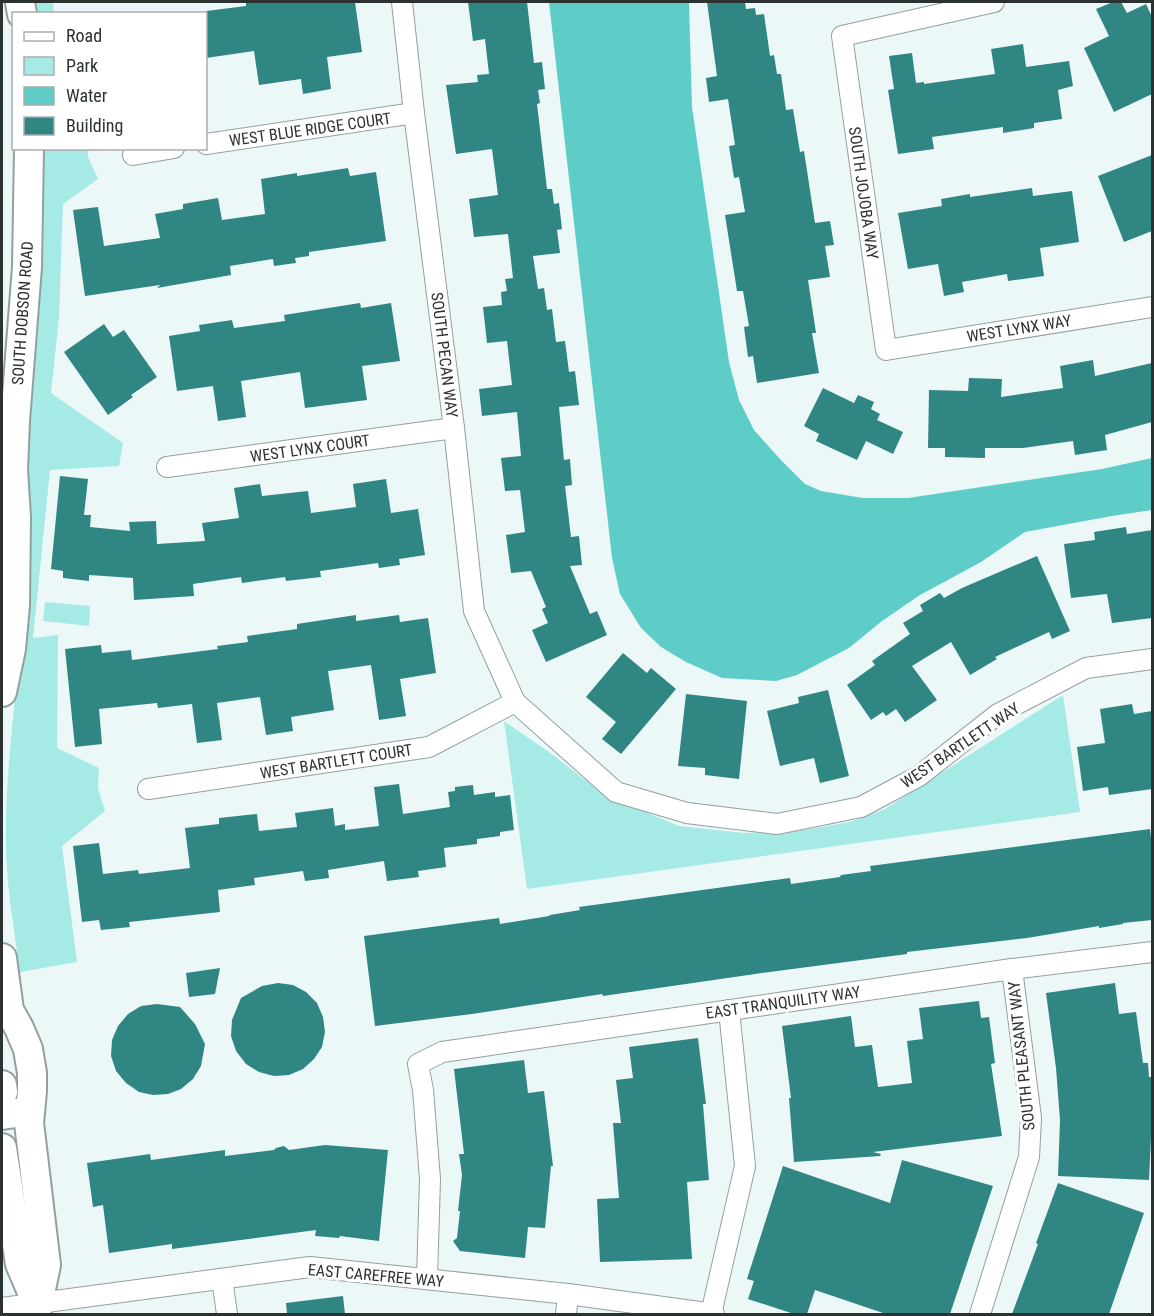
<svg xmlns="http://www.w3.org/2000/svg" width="1154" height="1316" viewBox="0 0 1154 1316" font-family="'Roboto Condensed',sans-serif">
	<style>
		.green { fill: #a6eae5 }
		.water { fill: #5ecdc8 }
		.building { fill: #308682 }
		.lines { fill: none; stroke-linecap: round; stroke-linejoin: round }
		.street-casing { stroke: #94a09f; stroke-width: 22 }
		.secondary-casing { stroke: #94a09f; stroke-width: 32 }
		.street { stroke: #fff; stroke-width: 20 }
		.secondary { stroke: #fff; stroke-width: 28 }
		.labels { text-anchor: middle; stroke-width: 6; stroke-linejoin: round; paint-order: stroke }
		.street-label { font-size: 16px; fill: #2c3131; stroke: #fff }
	</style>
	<rect width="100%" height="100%" fill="#ebf8f7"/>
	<!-- green -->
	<g class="green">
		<polygon points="32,2 53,2 54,13 33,13"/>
		<path d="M 38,149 L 88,149 L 88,157 L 98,179 L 63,204 L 59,318 L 51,393 L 123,443 L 119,466 L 50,470 L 33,638 L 58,635 L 57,748 L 99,768 L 98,788 L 105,811 L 62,846 L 77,962 L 20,972 C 14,928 6,885 6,841 C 5,768 17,696 21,624 C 29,466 35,307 38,149 Z"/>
		<polygon points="45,602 90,606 89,626 43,621"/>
		<polygon points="1063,695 1080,812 527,889 504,721 553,755 603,794 679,826 744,833 804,830 850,822 885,809"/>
	</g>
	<!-- water -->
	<polygon class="water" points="549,2 689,2 692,107 729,362 739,400 754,430 780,459 805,484 821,491 863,498 908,498 1102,469 1152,458 1152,510 1112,516 1025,532 981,562 920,595 882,621 849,648 797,675 776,681 722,678 686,662 661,647 641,628 620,594 612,558"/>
	<!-- building -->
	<g class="building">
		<polygon points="246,2 355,2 362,52 327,57 331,89 303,94 301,79 259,85 254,51 206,58 206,11 246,6"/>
		<polygon points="468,2 527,2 534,63 542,62 545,89 538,90 540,103 537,104 547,189 552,189 554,204 559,203 562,229 557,230 560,253 533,256 538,289 544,288 547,310 552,309 556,342 565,341 569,372 575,371 579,405 559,407 564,460 570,459 572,485 565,486 571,537 579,536 582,565 570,566 590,614 597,611 607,635 546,662 532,630 548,623 542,609 546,607 531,571 511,573 506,535 525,532 520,490 505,491 501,458 521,456 517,412 482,416 479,389 512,385 507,341 487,343 483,307 502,305 501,292 507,291 505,279 513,278 508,234 474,237 469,199 498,195 492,149 456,154 446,85 478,82 477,75 489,74 485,39 473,41"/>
		<polygon points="707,2 745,2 746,9 755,8 756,15 764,14 770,56 774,55 777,74 781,74 786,110 793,109 800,152 804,151 815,223 830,221 834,245 825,246 830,277 808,280 816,333 812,333 819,373 757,383 753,356 748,357 744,327 749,326 743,291 737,291 725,215 745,212 739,177 734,178 729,146 735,145 728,99 709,102 706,78 717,76"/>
		<polygon points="1113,2 1121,2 1127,13 1146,4 1152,17 1152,94 1114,112 1084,48 1109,36 1096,9"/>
		<polygon points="1023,44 1026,67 1069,61 1073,86 1058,90 1062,119 1034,123 1034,128 1003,133 1003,127 932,137 934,149 898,154 888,90 894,89 889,56 912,53 916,83 924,82 924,84 995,74 991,49"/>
		<polygon points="1152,155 1152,231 1124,242 1098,176"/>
		<polygon points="348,168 350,176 376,172 386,241 309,252 309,256 295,258 296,263 274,266 273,259 230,266 231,275 157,288 160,285 85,296 73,210 98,207 104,246 160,238 155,214 183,209 183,204 218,198 222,220 265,214 261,179 297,173 297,176"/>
		<polygon points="1032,188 1033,196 1072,191 1079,242 1040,248 1044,276 1008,281 1007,274 962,282 964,292 944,296 938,264 908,269 898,213 942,206 941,199 970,194 970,197"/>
		<polygon points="360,303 361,308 391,303 400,361 362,366 367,400 305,408 300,372 241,381 246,417 218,421 213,386 177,391 169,336 200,331 199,325 232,320 234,328 285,321 284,315"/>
		<polygon points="104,324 113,337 124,330 157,377 131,395 133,397 108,415 64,352"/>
		<polygon points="1093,360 1095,376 1152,363 1152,422 1105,435 1107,450 1075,455 1073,441 1023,448 985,448 985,458 945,457 945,448 928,448 929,390 968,391 969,378 1002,379 1001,397 1063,388 1060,366"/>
		<polygon points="823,388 854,403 858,395 874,402 871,409 880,414 877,420 903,432 893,454 866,441 857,460 816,441 819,434 804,426"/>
		<polygon points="60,476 88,479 84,515 91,515 90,527 130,531 129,522 156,521 157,544 205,541 202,523 239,518 234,488 260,484 262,496 308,491 311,513 356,507 353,484 386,479 391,513 418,509 425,555 399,559 400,565 379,568 378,563 320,571 321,577 286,581 285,577 242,583 241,577 193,584 194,596 134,600 133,578 89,575 89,581 63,578 63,571 51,569"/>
		<polygon points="1126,527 1127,534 1152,530 1152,618 1112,623 1107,594 1071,598 1064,544 1095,540 1094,532"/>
		<polygon points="1037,556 1070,631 1052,639 1049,632 995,657 997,659 970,675 951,642 912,666 937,700 905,722 896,709 886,716 883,712 871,720 847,685 875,665 872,661 910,634 903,623 923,611 920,605 940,593 944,598 962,588"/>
		<polygon points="356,615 356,621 399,615 400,622 428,618 436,673 400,679 406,716 379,720 371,665 328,671 334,710 291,717 293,731 266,735 260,697 217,703 222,740 197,743 192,704 158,708 157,703 99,709 102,744 75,747 65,649 101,645 102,653 131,650 132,660 218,649 217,646 248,642 247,636 297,629 297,624"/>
		<polygon points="623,653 647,673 651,668 676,689 621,754 602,739 616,722 586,697"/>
		<polygon points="828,690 849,776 820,783 814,758 780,766 767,711 799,703 798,697"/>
		<polygon points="686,694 747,701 739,779 705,775 705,768 678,766"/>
		<polygon points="1132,704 1134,714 1152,711 1152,789 1109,795 1108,787 1083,791 1077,747 1105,743 1100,709"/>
		<polygon points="399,784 403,814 450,807 448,792 455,791 455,787 473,785 474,795 495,792 495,797 510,795 514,830 500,832 500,836 477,839 477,844 444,848 446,867 418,871 419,877 387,881 384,861 328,870 329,878 305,881 303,871 254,878 255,885 218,890 220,912 129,922 130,927 101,930 99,920 82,922 73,846 99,843 103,874 138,870 139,874 190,868 185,828 219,824 219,818 257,814 259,831 297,827 295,813 333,808 335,826 345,824 345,830 379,826 374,787"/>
		<polygon points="1150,829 1152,847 1152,920 1123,923 1123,924 1099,928 1099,926 1027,938 907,952 907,954 762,973 603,996 602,994 472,1014 375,1026 364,936 499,918 500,924 549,916 550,915 580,910 579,907 790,878 791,884 840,877 841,875 871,871 870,866"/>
		<polygon points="220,968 215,994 189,997 186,973"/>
		<polygon points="278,983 293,985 306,992 317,1003 323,1017 325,1032 322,1047 314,1059 303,1069 289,1075 274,1076 259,1072 246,1064 236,1051 231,1036 232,1020 241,998 262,986"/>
		<polygon points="1115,983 1119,1014 1136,1012 1143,1063 1148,1063 1149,1077 1152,1077 1152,1117 1149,1180 1058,1176 1060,1120 1056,1068 1046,993"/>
		<polygon points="979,1001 981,1018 989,1017 995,1063 991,1064 1002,1136 873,1152 881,1154 880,1156 794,1162 789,1098 791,1098 782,1026 851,1016 855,1047 872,1045 878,1087 912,1083 907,1041 923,1039 919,1008"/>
		<polygon points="157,1004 180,1007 195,1024 205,1044 201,1066 193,1079 181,1089 168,1094 153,1095 139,1092 126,1083 116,1071 111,1056 112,1040 118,1026 128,1014 141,1006"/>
		<polygon points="698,1038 706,1104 703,1104 709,1180 687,1182 692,1259 600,1262 597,1199 619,1198 613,1123 621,1123 616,1080 633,1078 629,1047"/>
		<polygon points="524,1060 528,1093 544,1091 553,1166 551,1166 545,1228 528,1227 525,1258 460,1251 453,1241 457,1238 460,1211 458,1211 462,1175 459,1154 464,1154 454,1069"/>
		<polygon points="325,1145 388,1150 379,1241 340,1236 339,1238 315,1236 316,1230 172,1249 172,1244 109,1253 103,1205 93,1207 87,1163 150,1154 151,1160 225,1150 225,1156 274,1150 276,1148 284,1146 289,1150"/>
		<polygon points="902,1160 993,1186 950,1314 886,1314 815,1290 807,1314 794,1314 748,1299 754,1281 747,1279 783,1166 890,1203"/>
		<polygon points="1058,1183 1144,1213 1109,1314 1012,1314 1038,1244 1036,1243"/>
		<polygon points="343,1296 345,1314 287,1314 286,1303"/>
	</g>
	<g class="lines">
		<!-- street casing -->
		<g class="street-casing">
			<g id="street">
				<polyline points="402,2 414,113 454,428 474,611 515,702 616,792 687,813 777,824 861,807 919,776 998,714 1086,668 1152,659"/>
				<polyline points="994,2 842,36 886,350 1152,307"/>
				<polyline points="206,144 414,113"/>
				<polyline points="133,155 174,148"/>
				<polyline points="167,467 454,428"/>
				<polyline points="148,789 429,747 515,702"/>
				<polyline points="427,1278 430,1179 423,1090 418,1064 442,1052 1012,969 1152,952"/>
				<polyline points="222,1279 227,1314"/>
				<polyline points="2,1308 310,1267 568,1294 714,1314"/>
				<polyline points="566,1314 568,1294"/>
				<polyline points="711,1314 745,1166 729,1010"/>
				<polyline points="980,1314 1029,1157 1031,1118 1012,969"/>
			</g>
		</g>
		<!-- secondary casing -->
		<g class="secondary-casing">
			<g id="secondary">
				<polyline points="20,2 22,14"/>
				<polyline points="2,692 11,649 15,605 16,517 13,470 15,421 27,267 29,148"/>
				<polyline points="2,958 9,1010 19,1028 28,1049 32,1073 32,1091 29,1123 46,1265 38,1303"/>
				<polyline points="2,1085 3,1092 2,1094"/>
				<polyline points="2,1115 30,1111"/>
				<polyline points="2,1148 20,1264 38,1306"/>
			</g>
		</g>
		<!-- street -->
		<use href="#street" class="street"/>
		<!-- secondary -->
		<use href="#secondary" class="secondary"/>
	</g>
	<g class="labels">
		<!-- street labels -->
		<g class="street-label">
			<text transform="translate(310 129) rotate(-8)" y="6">WEST BLUE RIDGE COURT</text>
			<text transform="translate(864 193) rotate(82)" y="6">SOUTH JOJOBA WAY</text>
			<text transform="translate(22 313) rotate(-86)" y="6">SOUTH DOBSON ROAD</text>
			<text transform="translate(1019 328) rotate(-9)" y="6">WEST LYNX WAY</text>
			<text transform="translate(445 355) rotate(83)" y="6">SOUTH PECAN WAY</text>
			<text transform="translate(310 448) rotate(-8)" y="6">WEST LYNX COURT</text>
			<text transform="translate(960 745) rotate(-34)" y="6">WEST BARTLETT WAY</text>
			<text transform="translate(336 761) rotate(-9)" y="6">WEST BARTLETT COURT</text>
			<text transform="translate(783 1002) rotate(-8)" y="6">EAST TRANQUILITY WAY</text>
			<text transform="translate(1021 1056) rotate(-96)" y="6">SOUTH PLEASANT WAY</text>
			<text transform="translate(376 1275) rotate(5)" y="6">EAST CAREFREE WAY</text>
		</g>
	</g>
	<!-- border -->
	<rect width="1154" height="1316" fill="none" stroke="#2c3131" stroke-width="6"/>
	<!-- legend -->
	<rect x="12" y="12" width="195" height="138" fill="#ffffff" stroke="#abadad" stroke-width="1.5"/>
	<rect x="24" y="32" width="30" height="9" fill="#ffffff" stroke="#abadad" stroke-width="1.5"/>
	<text x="66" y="42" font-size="18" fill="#2c3131">Road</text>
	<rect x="24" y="57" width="30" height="18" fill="#a6eae5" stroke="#abadad" stroke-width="1.5"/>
	<text x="66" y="72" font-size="18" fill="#2c3131">Park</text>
	<rect x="24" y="87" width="30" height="18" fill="#5ecdc8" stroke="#abadad" stroke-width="1.5"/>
	<text x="66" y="102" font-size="18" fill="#2c3131">Water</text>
	<rect x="24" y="117" width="30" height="18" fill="#308682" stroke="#abadad" stroke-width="1.5"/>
	<text x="66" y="132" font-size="18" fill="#2c3131">Building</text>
</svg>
